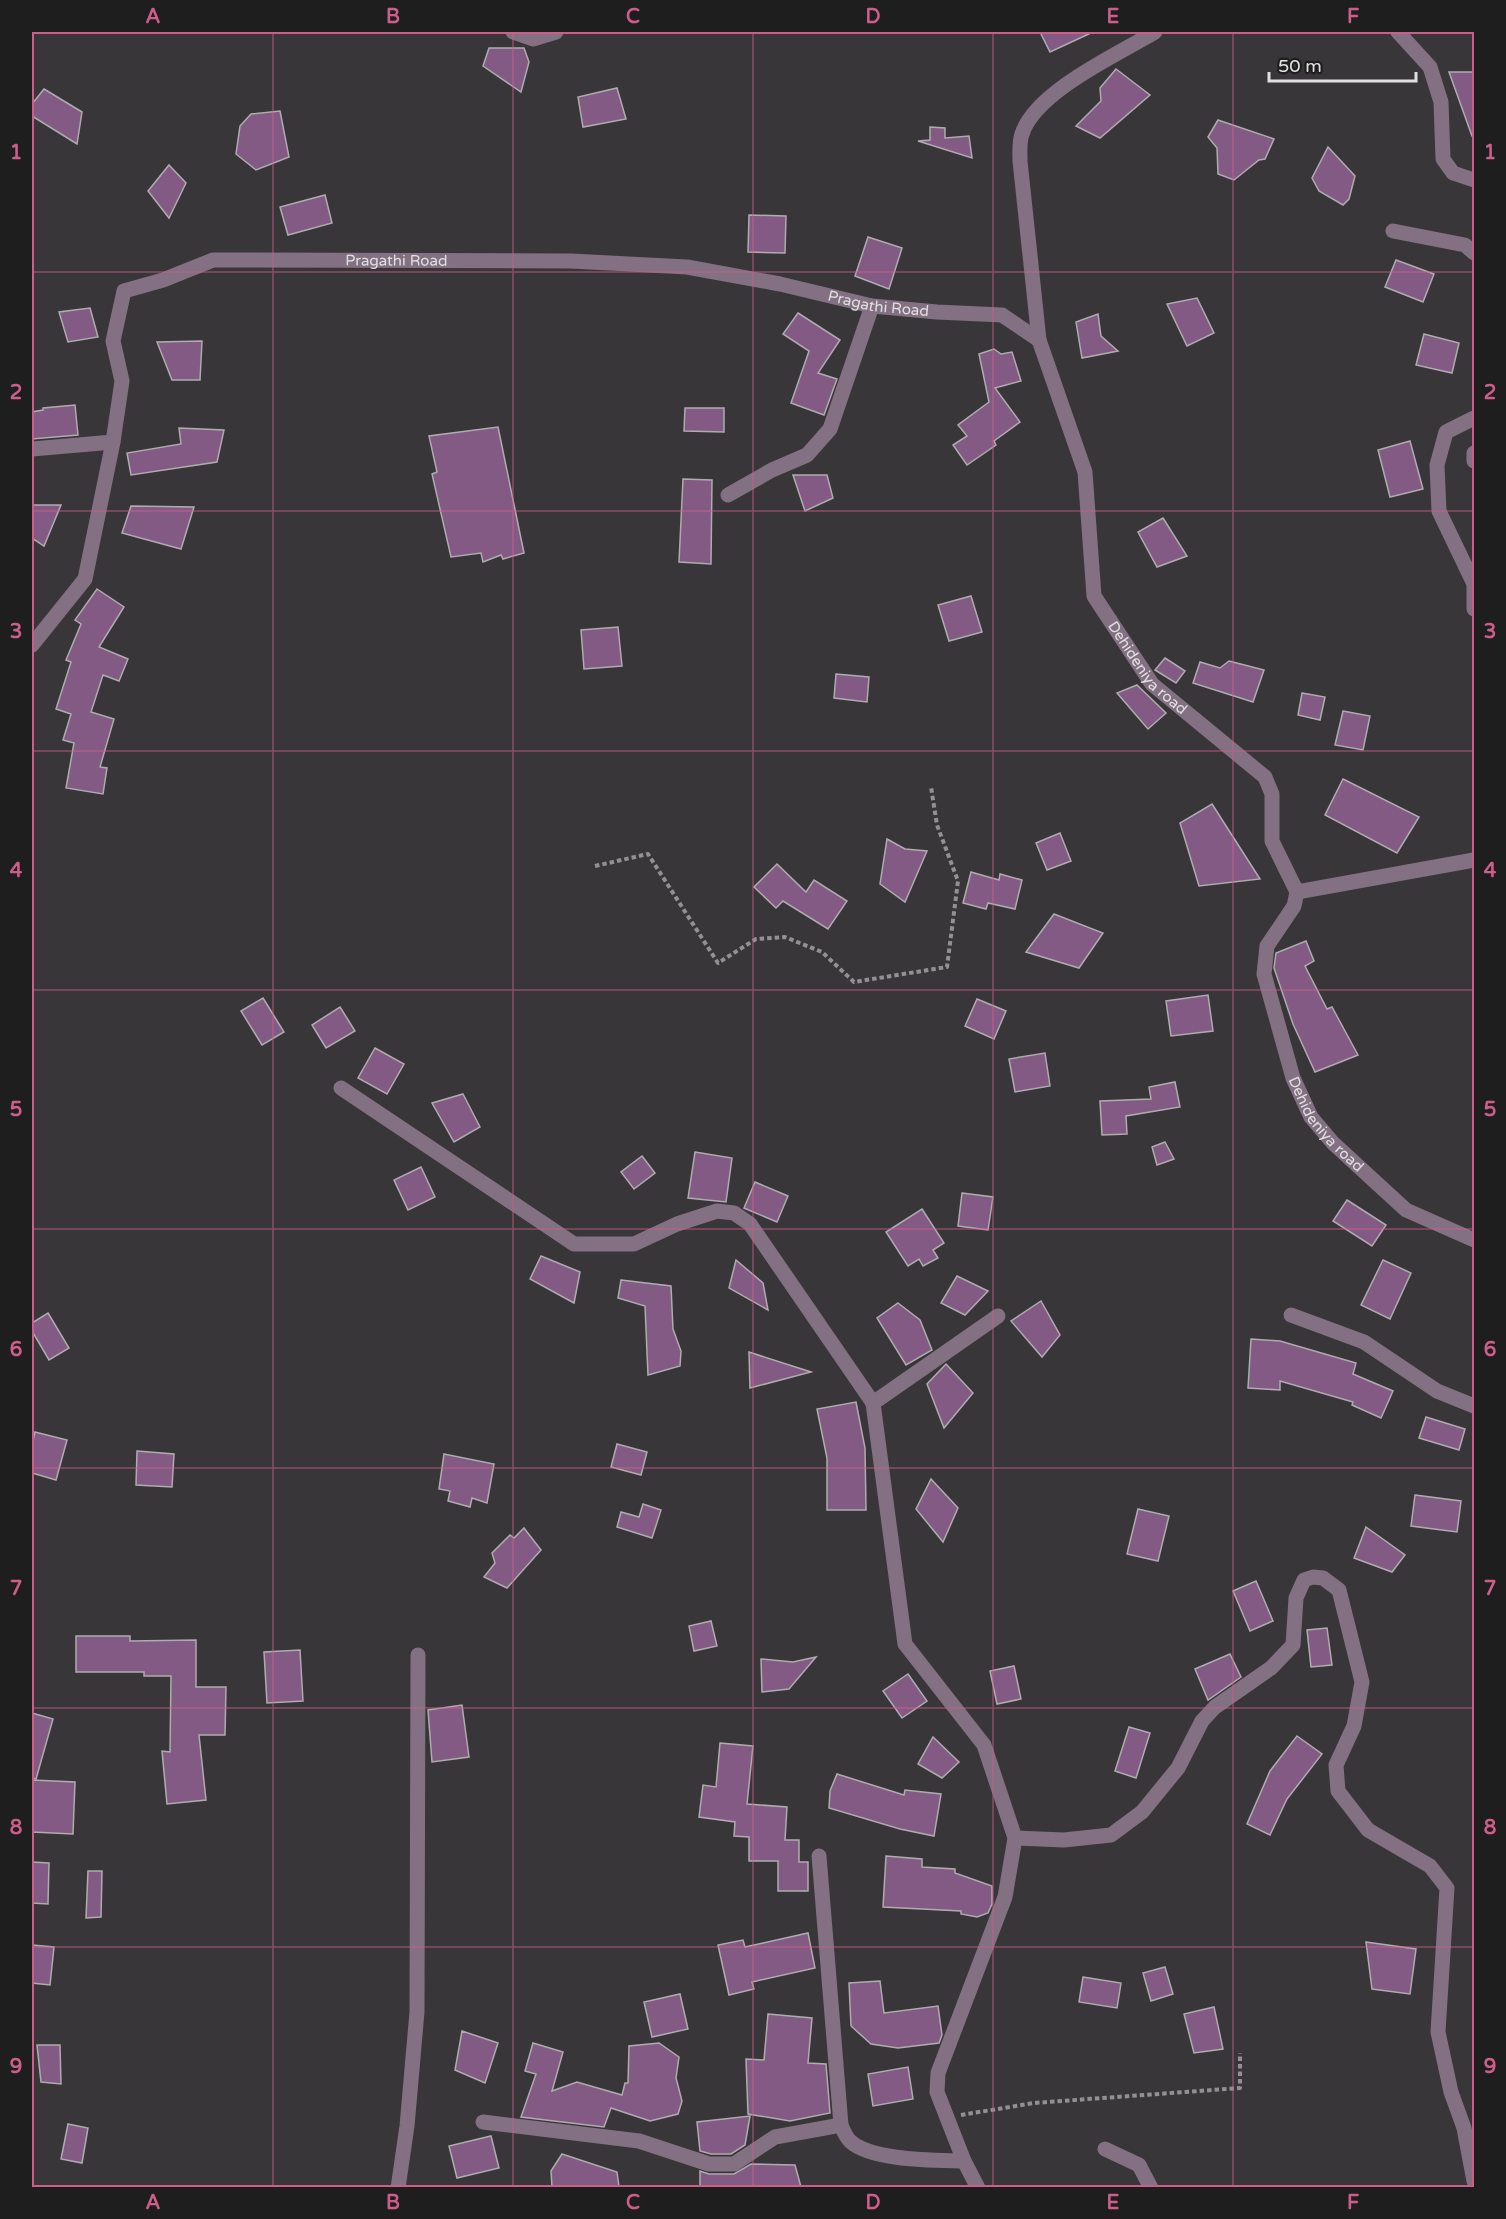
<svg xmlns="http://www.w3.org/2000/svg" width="1506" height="2219" viewBox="0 0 1506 2219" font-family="'Varela Round',sans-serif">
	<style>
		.building { fill: #835a83; stroke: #aeacae; stroke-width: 1.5 }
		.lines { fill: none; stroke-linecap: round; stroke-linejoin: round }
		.path { stroke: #929092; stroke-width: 4; stroke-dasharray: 4.5 3; stroke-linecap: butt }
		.minor { stroke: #837082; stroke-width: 15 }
		.grid { fill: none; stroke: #cd5e8a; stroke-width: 1.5; stroke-opacity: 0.55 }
		.labels { text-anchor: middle; stroke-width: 4.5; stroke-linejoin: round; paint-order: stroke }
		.street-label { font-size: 15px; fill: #e1e0e1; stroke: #1f1e1f }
		.neatline { fill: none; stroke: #cd5e8a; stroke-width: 2 }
		.grid-label { font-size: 20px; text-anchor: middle; font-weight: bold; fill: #cd5e8a }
	</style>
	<rect width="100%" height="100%" fill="#383638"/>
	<!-- building -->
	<g class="building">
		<polygon points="1040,32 1093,32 1050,52"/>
		<polygon points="489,48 524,48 529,62 521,92 483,66"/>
		<polygon points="1116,69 1150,95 1100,138 1076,126 1101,101 1100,88"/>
		<polygon points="1449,72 1474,72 1474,136 1472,136"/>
		<polygon points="617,88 626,119 583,127 578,97"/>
		<polygon points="44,89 82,112 77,144 32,116 32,104"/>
		<polygon points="280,111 289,157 256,170 236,154 240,126 251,114"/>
		<polygon points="1218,120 1274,139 1265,159 1259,160 1234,180 1218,174 1217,148 1208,137"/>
		<polygon points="930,127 945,128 945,138 969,136 972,158 918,141 930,140"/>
		<polygon points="1328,147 1355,176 1349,199 1343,205 1319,191 1312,178"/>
		<polygon points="169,165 186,183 169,218 148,191"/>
		<polygon points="325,195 332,223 288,235 280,207"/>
		<polygon points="749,215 786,216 785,253 748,252"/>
		<polygon points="868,237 902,248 889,289 855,276"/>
		<polygon points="1396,260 1434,274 1423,302 1385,287"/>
		<polygon points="1197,298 1214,333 1187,346 1167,304"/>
		<polygon points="90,308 98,337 68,342 59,312"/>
		<polygon points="798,313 840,340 818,373 837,379 824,415 791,403 809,351 783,334"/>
		<polygon points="1098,314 1101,336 1118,351 1082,358 1076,322"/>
		<polygon points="1424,334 1459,343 1452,373 1416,365"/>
		<polygon points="202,341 200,380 172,380 157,342"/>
		<polygon points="994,349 1001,354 1012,352 1021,381 995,388 1020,422 994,441 996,445 967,465 953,445 967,436 958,425 989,402 979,354"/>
		<polygon points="75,405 78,435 32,439 32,412 43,410 43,408"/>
		<polygon points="685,408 724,408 724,432 684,431"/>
		<polygon points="498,427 524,553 503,559 501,555 483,562 481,553 451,557 432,474 437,472 429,436"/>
		<polygon points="179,428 224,430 217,462 131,475 127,453 181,444"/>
		<polygon points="1410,441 1423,489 1390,497 1378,450"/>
		<polygon points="793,475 827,475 833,498 805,511"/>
		<polygon points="683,479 712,480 711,564 679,562"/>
		<polygon points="32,505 61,505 44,546 32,538"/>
		<polygon points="131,506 194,507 181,549 122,533"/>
		<polygon points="1163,518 1187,556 1157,567 1138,532"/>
		<polygon points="97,589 124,607 99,647 128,659 119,681 103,675 91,712 114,719 100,767 107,768 103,794 66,788 74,743 63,740 71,714 56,709 71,662 66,660 81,624 75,620"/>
		<polygon points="971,596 982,632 949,641 938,605"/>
		<polygon points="618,627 622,666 584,669 581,630"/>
		<polygon points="1165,658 1185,671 1176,683 1155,670"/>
		<polygon points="1229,661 1264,670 1253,702 1193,683 1200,662 1220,668"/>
		<polygon points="836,674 869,677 867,702 834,698"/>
		<polygon points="1137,685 1166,713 1148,729 1117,693"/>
		<polygon points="1302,693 1325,697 1320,720 1298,715"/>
		<polygon points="1343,711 1370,716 1363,750 1335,745"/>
		<polygon points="1343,779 1419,817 1397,853 1325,815"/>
		<polygon points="1212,804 1260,879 1199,886 1180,823"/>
		<polygon points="1060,833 1071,861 1047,870 1036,843"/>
		<polygon points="887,839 905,849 927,851 905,902 880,884"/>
		<polygon points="777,864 806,892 814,880 847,901 828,929 783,901 776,908 754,887"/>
		<polygon points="971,872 999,880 1000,874 1022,880 1015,909 988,903 986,909 963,903"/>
		<polygon points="1054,914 1103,933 1079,968 1026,952"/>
		<polygon points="1306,941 1314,961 1305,966 1327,1009 1332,1007 1358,1055 1315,1072 1293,1024 1274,968 1276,953"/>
		<polygon points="1208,995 1213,1031 1171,1036 1166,1001"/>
		<polygon points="263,998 284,1032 262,1045 241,1011"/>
		<polygon points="977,999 1006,1011 994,1039 965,1026"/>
		<polygon points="340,1007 355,1031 326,1048 312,1025"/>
		<polygon points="375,1048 404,1064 387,1094 358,1078"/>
		<polygon points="1045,1053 1050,1086 1015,1092 1009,1059"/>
		<polygon points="1175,1082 1180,1107 1126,1116 1127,1134 1102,1135 1100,1101 1151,1099 1149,1087"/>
		<polygon points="463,1094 480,1127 454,1142 432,1103"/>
		<polygon points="1165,1142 1174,1159 1157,1165 1152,1147"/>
		<polygon points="695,1152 732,1158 726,1202 688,1198"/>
		<polygon points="642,1156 655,1173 634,1189 621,1172"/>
		<polygon points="421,1167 435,1197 408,1210 394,1180"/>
		<polygon points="755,1182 788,1196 777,1222 744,1208"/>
		<polygon points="962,1193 993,1197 988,1230 958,1226"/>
		<polygon points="1347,1200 1386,1225 1372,1246 1333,1221"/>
		<polygon points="922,1209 944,1243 933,1250 938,1258 923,1266 919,1259 908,1266 886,1232"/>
		<polygon points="541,1256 580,1272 574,1303 530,1279"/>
		<polygon points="736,1260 763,1283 768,1310 729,1288"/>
		<polygon points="1383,1260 1411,1273 1390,1319 1361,1305"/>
		<polygon points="957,1276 988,1291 965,1315 941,1303"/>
		<polygon points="621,1280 671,1286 673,1329 681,1351 680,1366 648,1375 645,1306 618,1298"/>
		<polygon points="1041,1301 1060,1335 1042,1357 1011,1321"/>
		<polygon points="898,1303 920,1320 932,1350 906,1365 877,1318"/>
		<polygon points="48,1313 69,1348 49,1360 32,1331 32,1323"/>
		<polygon points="1251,1339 1280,1341 1356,1363 1353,1374 1393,1391 1381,1418 1352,1405 1353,1402 1280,1381 1280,1390 1248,1388"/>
		<polygon points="749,1352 811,1372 750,1388"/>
		<polygon points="946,1364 973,1393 944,1428 927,1384"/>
		<polygon points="856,1402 865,1448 866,1510 827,1510 827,1458 817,1409"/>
		<polygon points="1426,1417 1465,1429 1459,1450 1419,1438"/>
		<polygon points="35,1432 67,1440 56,1480 32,1473 32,1445"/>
		<polygon points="617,1444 647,1452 641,1475 611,1467"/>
		<polygon points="137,1451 174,1454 172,1487 136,1485"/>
		<polygon points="444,1454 494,1464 487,1503 472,1498 470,1507 448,1501 450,1491 439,1489"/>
		<polygon points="931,1479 958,1508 943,1542 916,1509"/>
		<polygon points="1415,1495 1461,1501 1457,1532 1411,1526"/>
		<polygon points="643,1504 661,1510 652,1538 617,1527 621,1512 639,1517"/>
		<polygon points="1138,1509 1169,1516 1158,1561 1127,1554"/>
		<polygon points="1366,1527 1405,1555 1392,1572 1354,1558"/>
		<polygon points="524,1528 541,1550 507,1588 484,1577 495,1563 492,1553 510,1535 514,1538"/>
		<polygon points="1256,1581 1273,1621 1250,1631 1233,1591"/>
		<polygon points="711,1621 717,1646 694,1651 689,1626"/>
		<polygon points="1327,1628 1332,1665 1311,1667 1307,1630"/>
		<polygon points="76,1636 130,1636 130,1641 196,1640 196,1687 226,1687 225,1735 199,1735 206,1800 167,1804 162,1751 170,1752 171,1676 144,1676 144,1672 76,1672"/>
		<polygon points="300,1650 303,1701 267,1703 264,1652"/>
		<polygon points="1230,1654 1241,1677 1208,1700 1195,1669"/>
		<polygon points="816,1657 789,1689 762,1692 761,1659 793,1662"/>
		<polygon points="1014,1666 1021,1699 997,1704 990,1671"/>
		<polygon points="908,1674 927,1701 902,1718 883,1691"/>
		<polygon points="462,1705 469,1757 432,1762 428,1710"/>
		<polygon points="32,1713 53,1719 36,1779 32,1778"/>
		<polygon points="1129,1727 1150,1733 1136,1778 1115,1771"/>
		<polygon points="1297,1736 1322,1754 1287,1799 1270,1835 1247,1824 1270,1771"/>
		<polygon points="933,1737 959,1762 942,1778 918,1764"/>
		<polygon points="720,1743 753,1746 747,1804 787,1807 785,1840 799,1840 799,1862 808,1862 808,1891 778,1891 778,1861 749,1861 749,1837 734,1836 735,1822 699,1817 703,1785 716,1787"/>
		<polygon points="837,1774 904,1795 905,1790 941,1794 934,1836 900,1829 829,1808 830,1791"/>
		<polygon points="32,1780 75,1782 73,1834 32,1832"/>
		<polygon points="886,1856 922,1859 922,1867 955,1869 955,1873 992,1886 992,1904 988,1913 977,1917 961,1914 961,1911 883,1907"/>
		<polygon points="32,1862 49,1863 48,1904 32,1903"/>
		<polygon points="88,1871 102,1871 101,1917 86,1918"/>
		<polygon points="808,1933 815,1968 752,1982 754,1989 729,1995 718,1945 743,1940 745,1947"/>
		<polygon points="1366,1942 1416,1949 1410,1994 1372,1989"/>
		<polygon points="32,1945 54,1947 50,1985 32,1983"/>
		<polygon points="1165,1967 1173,1994 1151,2001 1143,1973"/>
		<polygon points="1083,1977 1121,1983 1117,2008 1079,2002"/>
		<polygon points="880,1981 884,2013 938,2006 942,2035 939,2043 898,2048 871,2044 851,2026 849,1983"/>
		<polygon points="680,1994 688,2029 652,2037 644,2002"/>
		<polygon points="1214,2007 1223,2049 1194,2053 1184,2014"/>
		<polygon points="768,2014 812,2018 808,2063 826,2064 830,2113 790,2121 748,2114 746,2059 764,2060"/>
		<polygon points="462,2031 498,2043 485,2083 455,2070"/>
		<polygon points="533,2043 563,2052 552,2091 577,2082 622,2095 625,2083 628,2083 629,2046 659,2043 679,2057 676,2078 682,2101 678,2114 650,2121 611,2108 604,2127 521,2117 536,2074 525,2071"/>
		<polygon points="37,2045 60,2045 61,2084 41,2082"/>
		<polygon points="908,2067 913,2099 873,2106 868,2074"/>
		<polygon points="750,2116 745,2145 731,2154 711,2154 700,2151 697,2122"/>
		<polygon points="68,2124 88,2128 82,2163 61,2159"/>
		<polygon points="491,2136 499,2168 457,2178 449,2146"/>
		<polygon points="562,2154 617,2172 619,2187 552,2187 551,2171"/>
		<polygon points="751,2164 795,2165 801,2187 700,2187 700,2171 709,2174 734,2174"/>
	</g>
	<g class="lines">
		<!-- path -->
		<g class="path">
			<polyline points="595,866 648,854 718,963 756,939 785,937 822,952 854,982 947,967 958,881 937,825 931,787"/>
			<polyline points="961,2115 1034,2103 1240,2088 1240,2053"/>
		</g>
		<!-- minor -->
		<g class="minor">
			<polyline points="513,32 533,39 556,32"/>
			<path id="s1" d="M 1155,32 C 1118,54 1035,92 1022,134 C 1019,142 1020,153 1020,161 L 1039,340 L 1085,472 L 1094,596 L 1152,684 L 1265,777 L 1272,794 L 1272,841 L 1297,892 L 1294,906 L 1267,946 L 1264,974 L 1293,1078 L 1311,1117 L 1333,1143 L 1406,1210 L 1474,1240"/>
			<polyline points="1398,32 1430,67 1441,102 1443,159 1453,173 1474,180"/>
			<polyline points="1393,231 1465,245 1474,253"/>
			<polyline points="1474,418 1446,432 1437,465 1439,511 1474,584 1474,609"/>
			<polyline points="32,449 113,442"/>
			<polyline points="1474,453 1474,461"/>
			<polyline points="728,495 772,470 807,455 830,429 872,306"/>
			<path id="s2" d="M 32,645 L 85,579 L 113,442 L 122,381 L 113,341 L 124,291 L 163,280 L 213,260 L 571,261 L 687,267 L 780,284 L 872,306 L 937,312 L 1002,315 L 1039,340"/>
			<polyline points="1297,892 1474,860"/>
			<polyline points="341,1088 574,1244 634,1244 677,1224 717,1211 734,1213 750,1224 873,1403 905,1644 984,1745 1015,1838 1005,1897 938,2073 937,2092 964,2161 978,2188"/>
			<polyline points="1291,1315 1364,1342 1437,1391 1474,1406"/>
			<polyline points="873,1403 998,1316"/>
			<polyline points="1015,1838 1064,1840 1111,1835 1142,1812 1178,1768 1202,1721 1215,1707 1271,1668 1293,1645 1296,1598 1304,1580 1313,1577 1323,1578 1339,1590 1362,1682 1354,1726 1336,1765 1338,1791 1368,1830 1430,1866 1447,1888 1438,2032 1451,2092 1464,2128 1474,2181"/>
			<path d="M 819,1856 L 841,2125 C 843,2130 846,2137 850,2141 C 871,2161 935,2160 964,2161"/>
			<polyline points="483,2122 639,2141 709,2164 734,2164 775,2137 841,2125"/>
			<polyline points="1105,2149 1139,2165 1151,2188"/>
			<polyline points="398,2188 407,2126 417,2012 418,1655"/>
		</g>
	</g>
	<!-- grid -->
	<path class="grid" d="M 273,32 L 273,2188M 513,32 L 513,2188M 753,32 L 753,2188M 993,32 L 993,2188M 1233,32 L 1233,2188M 32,272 L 1474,272M 32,511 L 1474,511M 32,751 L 1474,751M 32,990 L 1474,990M 32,1229 L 1474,1229M 32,1468 L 1474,1468M 32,1708 L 1474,1708M 32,1947 L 1474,1947"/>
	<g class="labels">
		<!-- street labels -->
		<g class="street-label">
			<text dy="5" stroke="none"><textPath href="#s2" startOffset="656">Pragathi Road</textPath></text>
			<text dy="5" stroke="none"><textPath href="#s2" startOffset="1142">Pragathi Road</textPath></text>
			<text dy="5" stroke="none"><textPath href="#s1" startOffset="732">Dehideniya road</textPath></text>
			<text dy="5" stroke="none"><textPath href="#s1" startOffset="1272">Dehideniya road</textPath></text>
		</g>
	</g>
	<!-- border -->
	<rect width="1506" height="2219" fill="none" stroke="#1f1e1f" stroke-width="66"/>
	<!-- scale -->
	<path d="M1269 72v9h147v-9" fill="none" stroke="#e1e0e1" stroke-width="3"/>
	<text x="1278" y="72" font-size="18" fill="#e1e0e1" stroke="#1f1e1f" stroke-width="4.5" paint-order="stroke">50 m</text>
	<rect x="33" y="33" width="1440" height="2153" class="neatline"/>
	<g class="grid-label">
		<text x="153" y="23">A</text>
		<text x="393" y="23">B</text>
		<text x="633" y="23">C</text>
		<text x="873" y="23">D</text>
		<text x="1113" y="23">E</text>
		<text x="1353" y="23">F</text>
		<text x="16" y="159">1</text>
		<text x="1490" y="159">1</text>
		<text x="16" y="399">2</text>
		<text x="1490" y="399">2</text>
		<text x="16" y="638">3</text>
		<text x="1490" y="638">3</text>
		<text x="16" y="877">4</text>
		<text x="1490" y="877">4</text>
		<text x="16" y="1116">5</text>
		<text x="1490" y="1116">5</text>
		<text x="16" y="1356">6</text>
		<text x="1490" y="1356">6</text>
		<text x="16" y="1595">7</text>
		<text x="1490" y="1595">7</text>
		<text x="16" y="1834">8</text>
		<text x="1490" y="1834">8</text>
		<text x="16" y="2073">9</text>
		<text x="1490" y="2073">9</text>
		<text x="153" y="2209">A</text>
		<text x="393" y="2209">B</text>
		<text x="633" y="2209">C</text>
		<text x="873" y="2209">D</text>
		<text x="1113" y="2209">E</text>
		<text x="1353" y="2209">F</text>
	</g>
</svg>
